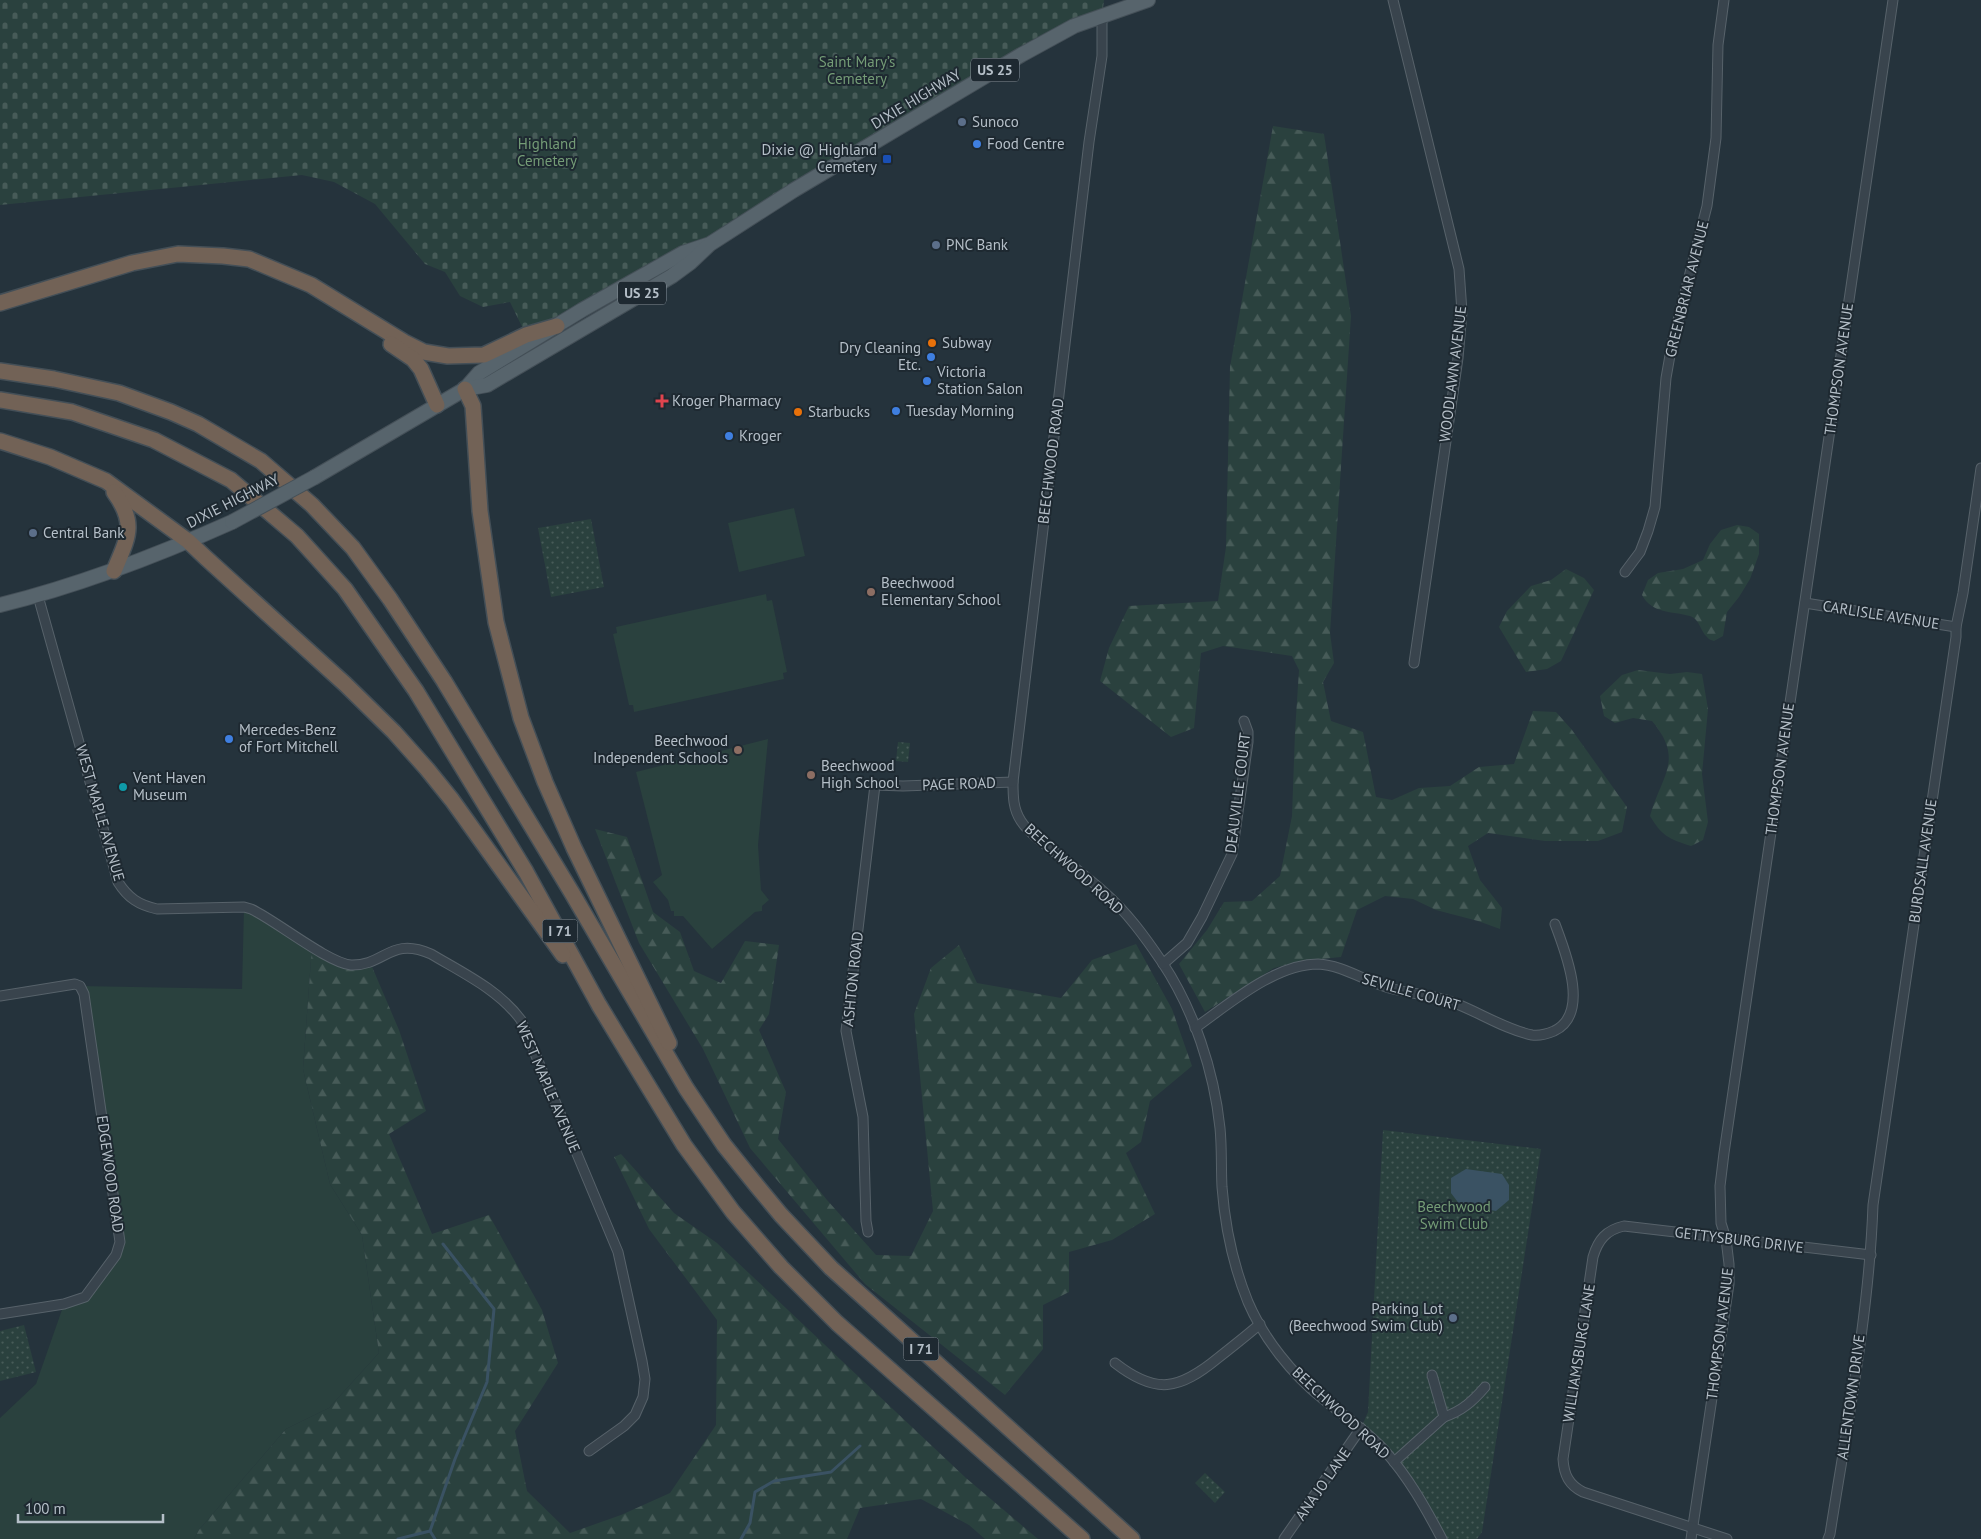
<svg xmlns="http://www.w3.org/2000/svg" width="1981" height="1539" viewBox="0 0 1981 1539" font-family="'PT Sans',sans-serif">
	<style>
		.grass { fill: #2a413e }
		.forest { fill: url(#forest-firs) }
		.cemetery { fill: url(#cemetery-stones) }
		.park { fill: url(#park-dots) }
		.water { fill: #3a5263 }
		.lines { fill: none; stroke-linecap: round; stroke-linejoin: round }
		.stream { stroke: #3a5263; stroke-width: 3 }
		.minor-casing { stroke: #57626a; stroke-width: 11 }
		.primary-casing { stroke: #455058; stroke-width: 16 }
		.motorway-casing { stroke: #444f57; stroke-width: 18 }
		.minor { stroke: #39444d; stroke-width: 9 }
		.primary { stroke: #57646c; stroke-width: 14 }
		.motorway { stroke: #726256; stroke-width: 15 }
		.primary-bridge-casing { stroke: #455058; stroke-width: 16; stroke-linecap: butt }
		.primary-bridge { stroke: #57646c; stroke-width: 14 }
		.service-dot { fill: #5c6f8a; stroke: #1e2931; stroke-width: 2 }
		.shop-dot { fill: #3f7fe0; stroke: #1e2931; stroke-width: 2 }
		.transit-dot { fill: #1a4fb4; stroke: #1e2931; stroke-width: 2 }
		.food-dot { fill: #e8710a; stroke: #1e2931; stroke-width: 2 }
		.health-dot { fill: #e0444e; stroke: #1e2931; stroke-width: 2 }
		.education-dot { fill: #8d6e63; stroke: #1e2931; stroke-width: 2 }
		.culture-dot { fill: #0f9aa8; stroke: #1e2931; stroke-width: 2 }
		.labels { text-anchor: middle; stroke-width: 4; stroke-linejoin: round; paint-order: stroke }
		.shield { fill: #1e2931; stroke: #88929b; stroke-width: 1 }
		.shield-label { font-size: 14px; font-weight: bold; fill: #b5bfc8 }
		.park-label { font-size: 15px; fill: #749c76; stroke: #1e2931 }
		.street-label { font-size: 15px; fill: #b5bfc8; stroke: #1e2931 }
		.poi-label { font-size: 15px; fill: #b5bfc8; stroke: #1e2931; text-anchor: start }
	</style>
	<defs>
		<pattern id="forest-firs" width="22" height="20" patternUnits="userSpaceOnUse" patternTransform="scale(1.25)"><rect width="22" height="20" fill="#2a413e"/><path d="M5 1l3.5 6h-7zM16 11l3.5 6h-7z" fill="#475b58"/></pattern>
		<pattern id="cemetery-stones" width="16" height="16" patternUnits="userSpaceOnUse" patternTransform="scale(1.25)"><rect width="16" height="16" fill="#2a413e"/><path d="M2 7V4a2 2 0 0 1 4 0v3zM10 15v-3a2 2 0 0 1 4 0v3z" fill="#475b58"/></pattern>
		<pattern id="park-dots" width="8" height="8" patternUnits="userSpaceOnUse" patternTransform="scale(1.25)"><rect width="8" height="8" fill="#2a413e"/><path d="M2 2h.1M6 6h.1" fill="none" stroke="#475b58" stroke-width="1.8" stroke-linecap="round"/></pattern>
	</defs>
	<rect width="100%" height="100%" fill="#25333c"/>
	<!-- grass -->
	<g class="grass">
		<polygon points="794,508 805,556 739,572 728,523"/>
		<polygon points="766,594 767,601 772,600 787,672 783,673 784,679 634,712 633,705 629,705 613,634 617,633 616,627"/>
		<polygon points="768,739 758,845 761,890 769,900 762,906 762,911 755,912 712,949 683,916 674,916 674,911 671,911 668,900 653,882 662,875 636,772 664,765 664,761 685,760"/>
		<polygon points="244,907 312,946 303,1069 330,1184 362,1235 379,1353 329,1408 286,1429 199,1530 194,1539 0,1539 0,1418 36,1384 64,1304 78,1301 119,1249 80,986 242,989"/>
	</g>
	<!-- forest -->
	<g class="forest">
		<polygon points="1273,126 1324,134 1351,316 1330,633 1334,663 1323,682 1331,721 1363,732 1376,797 1392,800 1419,788 1450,786 1479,767 1514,764 1533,711 1556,712 1572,730 1627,807 1622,832 1598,841 1545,841 1488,833 1468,846 1480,880 1502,908 1500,929 1478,921 1436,910 1413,899 1385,896 1357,910 1341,957 1301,961 1274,968 1205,1012 1179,964 1207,930 1224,902 1252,901 1280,876 1292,816 1295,732 1299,670 1292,656 1223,646 1201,653 1194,728 1171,737 1100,681 1109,648 1129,606 1218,601 1226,547 1230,367"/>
		<path d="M 1737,525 L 1749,527 L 1759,534 L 1759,554 L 1750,579 L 1739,597 L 1727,612 L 1723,636 L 1714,641 C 1711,640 1708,639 1707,637 C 1700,631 1700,619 1690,616 C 1672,611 1652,614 1642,595 L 1648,580 L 1658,573 L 1683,569 L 1703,560 L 1710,544 L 1721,530 Z"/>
		<polygon points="1566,569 1584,578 1594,590 1561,661 1547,669 1526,672 1499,627 1507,611 1531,586 1551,580"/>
		<path d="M 1638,670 L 1670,674 L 1687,672 L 1702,674 L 1708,709 L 1702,774 L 1708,822 L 1703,840 L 1691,846 C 1669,839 1662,836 1650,816 C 1661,776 1685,760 1652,721 L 1633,718 L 1615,723 L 1604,716 L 1600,696 L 1622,675 Z"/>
		<polygon points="595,829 627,837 653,912 680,932 694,971 721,983 745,941 779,945 769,1014 759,1030 786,1092 778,1139 827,1200 876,1255 911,1256 933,1211 914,1014 931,968 959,945 977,983 1061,998 1092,960 1136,944 1172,1009 1192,1066 1150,1101 1141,1142 1126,1153 1155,1214 1112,1240 1069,1252 1069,1292 1043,1305 1043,1349 1005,1395 865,1284 750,1148 703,1049 639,943"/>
		<polygon points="312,946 341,962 370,962 399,1030 426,1111 389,1134 432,1234 489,1215 542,1310 558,1363 515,1431 527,1491 570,1533 621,1515 670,1493 716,1425 717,1320 649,1229 614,1157 621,1154 674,1213 717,1243 966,1478 1038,1539 985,1539 969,1525 921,1499 860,1508 847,1539 194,1539 199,1530 286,1429 329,1408 379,1353 362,1235 330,1184 303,1069"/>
	</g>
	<!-- cemetery -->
	<polygon class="cemetery" points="0,0 1104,0 1102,16 1074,26 710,244 526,335 510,302 483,307 460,296 445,272 425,264 375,204 334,182 302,175 0,205"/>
	<!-- park -->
	<g class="park">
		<polygon points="591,519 604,587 551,597 538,528"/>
		<polygon points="898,742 910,743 908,762 896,761"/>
		<polygon points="1383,1130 1541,1149 1482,1532 1477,1539 1442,1539 1419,1496 1361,1428 1368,1412"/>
		<polygon points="24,1325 36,1372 0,1381 0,1331"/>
		<polygon points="1205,1473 1225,1492 1215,1503 1195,1483"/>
	</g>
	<!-- water -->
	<polygon class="water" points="1466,1169 1502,1174 1509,1185 1509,1200 1496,1211 1460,1205 1451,1193 1451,1178"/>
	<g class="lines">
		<!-- stream -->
		<g class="stream">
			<polyline points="430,1531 455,1459 487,1382 494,1309 443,1244"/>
			<polyline points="430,1531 435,1539"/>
			<polyline points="398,1539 430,1531"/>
			<polyline points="741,1539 750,1523 755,1492 774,1481 831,1472 860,1446"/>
		</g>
		<!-- minor casing -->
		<g class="minor-casing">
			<g id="minor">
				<polyline points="1393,0 1459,269 1462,312 1458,358 1414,663"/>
				<path d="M 1102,16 L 1102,56 L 1089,142 L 1013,782 C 1013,796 1013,809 1021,821 C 1027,831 1038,839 1047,846 C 1066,861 1086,876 1104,892 C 1127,912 1145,937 1162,962 C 1194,1010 1214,1071 1220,1128 C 1222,1148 1221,1168 1222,1187 C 1225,1227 1233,1265 1248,1302 C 1264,1339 1292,1374 1323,1399 C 1344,1416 1367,1431 1385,1451 C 1409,1478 1425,1507 1442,1539"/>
				<polyline points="1625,572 1640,552 1648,531 1655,507 1666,378 1672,344 1707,206 1716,138 1718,45 1724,0"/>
				<path d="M 38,596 L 118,882 C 128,898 139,905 157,909 L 244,907 L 251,909 C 275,920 328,963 351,965 C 385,966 390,936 431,954 C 463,973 499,990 521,1020 L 618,1252 L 642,1361 L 645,1379 L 643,1397 L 635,1415 L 624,1426 L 589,1451"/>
				<polyline points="1805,603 1956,627"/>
				<polyline points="1163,964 1187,943 1202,917 1232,854 1248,742 1248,732 1244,721"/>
				<polyline points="0,996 75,984 80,986 84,994 120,1242 116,1255 85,1297 64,1304 0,1314"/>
				<path d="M 1195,1028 C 1229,1004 1275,964 1318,964 C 1343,965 1368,983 1393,989 C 1412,994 1433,995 1452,1002 C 1477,1011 1506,1030 1532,1035 C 1540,1036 1547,1034 1554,1031 C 1591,1014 1565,951 1555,924"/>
				<polyline points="868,1232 866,1221 863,1117 846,1031 875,785 903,786 1013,782"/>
				<path d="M 1115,1363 C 1156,1395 1179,1390 1218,1358 C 1232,1347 1246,1336 1260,1324"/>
				<path d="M 1444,1417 C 1462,1411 1473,1401 1485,1387"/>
				<polyline points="1394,1462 1444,1417 1432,1375"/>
				<polyline points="1284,1539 1361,1428"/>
				<polyline points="1691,1539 1729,1284 1729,1264 1726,1239 1721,1223 1720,1186 1724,1153 1893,0"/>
				<path d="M 1727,1539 L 1583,1492 C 1569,1485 1564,1475 1563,1459 L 1593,1257 C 1598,1240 1606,1230 1624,1226 L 1871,1255"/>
				<path d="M 1828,1539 L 1830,1534 C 1847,1425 1869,1315 1873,1205 L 1956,637 L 1956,627 L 1963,593 L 1981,468"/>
			</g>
		</g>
		<!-- primary casing -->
		<g class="primary-casing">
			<g id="primary">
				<polyline points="465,389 479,373 582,310 683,253 707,245"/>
				<polyline points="315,477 465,389 487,385 672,276 691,262 710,244 794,190 1021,55 1074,26 1148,0"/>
				<path d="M 0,605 C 81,585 156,556 232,522"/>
			</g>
		</g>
		<!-- motorway casing -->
		<g class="motorway-casing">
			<g id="motorway">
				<polyline points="0,303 132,263 178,254 223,256 249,259 311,285 404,342 424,352 448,356 484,355 526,335 557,326"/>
				<polyline points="391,344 413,359 421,369 437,405"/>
				<polyline points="0,371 54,379 119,393 171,412 198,424 261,461 312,505 353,548 390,599 444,681 572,893 686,1088 724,1145 757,1186 781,1215 831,1268 1132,1539"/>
				<polyline points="465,389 473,406 480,511 496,622 521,718 545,782 574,848 669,1043"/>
				<polyline points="0,400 72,412 154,440 231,480 297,536 345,589 416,691 526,872 599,1005 653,1094 684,1145 733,1212 781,1267 837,1323 1082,1539"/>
				<polyline points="0,441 50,457 106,481 188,541 206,558 345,684 394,732 427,769 452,800 563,955"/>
				<path d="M 114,492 C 137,524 128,537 114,571"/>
			</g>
		</g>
		<!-- minor -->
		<use href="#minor" class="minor"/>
		<!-- primary -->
		<use href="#primary" class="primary"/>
		<!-- motorway -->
		<use href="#motorway" class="motorway"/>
		<!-- primary-bridge casing -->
		<g class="primary-bridge-casing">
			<polyline id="primary-bridge" points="232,522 315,477"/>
		</g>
		<!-- primary-bridge -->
		<use href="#primary-bridge" class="primary-bridge"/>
	</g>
	<!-- markers -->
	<g class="service-dot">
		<circle cx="962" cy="122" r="5"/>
		<circle cx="936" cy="245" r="5"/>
		<circle cx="33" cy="533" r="5"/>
		<circle cx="1453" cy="1318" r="5"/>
	</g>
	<g class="shop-dot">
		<circle cx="977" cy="144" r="5"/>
		<circle cx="931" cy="357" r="5"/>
		<circle cx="927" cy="381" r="5"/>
		<circle cx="896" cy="411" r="5"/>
		<circle cx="729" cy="436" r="5"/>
		<circle cx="229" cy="739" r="5"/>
	</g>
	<rect class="transit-dot" x="882" y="154" width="10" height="10" rx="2.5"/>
	<g class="food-dot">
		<circle cx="932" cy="343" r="5"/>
		<circle cx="798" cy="412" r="5"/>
	</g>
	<path class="health-dot" d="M659.5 393.5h5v5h5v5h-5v5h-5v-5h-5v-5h5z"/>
	<g class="education-dot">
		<circle cx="871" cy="592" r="5"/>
		<circle cx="738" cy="750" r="5"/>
		<circle cx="811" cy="775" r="5"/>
	</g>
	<circle class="culture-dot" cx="123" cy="787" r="5"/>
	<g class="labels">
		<!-- shield labels -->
		<g class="shield">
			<rect x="971" y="58.5" width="48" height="23" rx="4"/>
			<rect x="618" y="281.5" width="48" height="23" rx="4"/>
			<rect x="542.5" y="919.5" width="35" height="23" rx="4"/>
			<rect x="903.5" y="1337.5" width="35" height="23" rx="4"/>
		</g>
		<g class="shield-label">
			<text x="995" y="75">US 25</text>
			<text x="642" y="298">US 25</text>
			<text x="560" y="936">I 71</text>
			<text x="921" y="1354">I 71</text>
		</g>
		<!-- park labels -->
		<g class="park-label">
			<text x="857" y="67">Saint Mary’s<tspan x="857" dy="17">Cemetery</tspan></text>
			<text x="547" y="149">Highland<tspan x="547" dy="17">Cemetery</tspan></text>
			<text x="1454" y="1212">Beechwood<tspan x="1454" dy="17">Swim Club</tspan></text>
		</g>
		<!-- street labels -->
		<g class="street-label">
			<text transform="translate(916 99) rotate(-31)" y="5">DIXIE HIGHWAY</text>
			<text transform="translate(1687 289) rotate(-76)" y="5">GREENBRIAR AVENUE</text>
			<text transform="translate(1839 369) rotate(-82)" y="5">THOMPSON AVENUE</text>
			<text transform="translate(1453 374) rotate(-83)" y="5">WOODLAWN AVENUE</text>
			<text transform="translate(1051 461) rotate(-83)" y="5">BEECHWOOD ROAD</text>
			<text transform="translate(233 501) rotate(-27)" y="5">DIXIE HIGHWAY</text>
			<text transform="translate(1881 615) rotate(9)" y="5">CARLISLE AVENUE</text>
			<text transform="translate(1780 769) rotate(-82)" y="5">THOMPSON AVENUE</text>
			<text transform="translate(959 784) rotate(-2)" y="5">PAGE ROAD</text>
			<text transform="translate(1238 793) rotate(-83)" y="5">DEAUVILLE COURT</text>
			<text transform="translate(100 813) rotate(74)" y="5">WEST MAPLE AVENUE</text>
			<text transform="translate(1923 861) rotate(-82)" y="5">BURDSALL AVENUE</text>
			<text transform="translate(1074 869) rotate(42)" y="5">BEECHWOOD ROAD</text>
			<text transform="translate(853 979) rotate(-84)" y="5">ASHTON ROAD</text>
			<text transform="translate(1411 992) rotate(16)" y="5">SEVILLE COURT</text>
			<text transform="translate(548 1087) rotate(67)" y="5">WEST MAPLE AVENUE</text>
			<text transform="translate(110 1174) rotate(82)" y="5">EDGEWOOD ROAD</text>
			<text transform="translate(1739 1240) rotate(7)" y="5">GETTYSBURG DRIVE</text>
			<text transform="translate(1720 1334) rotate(-83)" y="5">THOMPSON AVENUE</text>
			<text transform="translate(1579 1353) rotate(-81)" y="5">WILLIAMSBURG LANE</text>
			<text transform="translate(1851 1397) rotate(-82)" y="5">ALLENTOWN DRIVE</text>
			<text transform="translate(1341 1413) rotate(43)" y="5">BEECHWOOD ROAD</text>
			<text transform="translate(1323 1484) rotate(-55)" y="5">ANA JO LANE</text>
		</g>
		<!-- poi labels -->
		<g class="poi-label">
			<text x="972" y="127">Sunoco</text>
			<text x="987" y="149">Food Centre</text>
			<text x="877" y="155" text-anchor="end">Dixie @ Highland<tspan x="877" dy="17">Cemetery</tspan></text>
			<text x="946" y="250">PNC Bank</text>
			<text x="942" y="348">Subway</text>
			<text x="921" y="353" text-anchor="end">Dry Cleaning<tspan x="921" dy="17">Etc.</tspan></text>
			<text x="937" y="377">Victoria<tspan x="937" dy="17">Station Salon</tspan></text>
			<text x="672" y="406">Kroger Pharmacy</text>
			<text x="906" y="416">Tuesday Morning</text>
			<text x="808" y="417">Starbucks</text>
			<text x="739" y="441">Kroger</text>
			<text x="43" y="538">Central Bank</text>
			<text x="881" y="588">Beechwood<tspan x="881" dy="17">Elementary School</tspan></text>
			<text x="239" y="735">Mercedes-Benz<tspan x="239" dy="17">of Fort Mitchell</tspan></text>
			<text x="728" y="746" text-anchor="end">Beechwood<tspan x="728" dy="17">Independent Schools</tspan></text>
			<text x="821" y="771">Beechwood<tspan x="821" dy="17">High School</tspan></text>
			<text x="133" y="783">Vent Haven<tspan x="133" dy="17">Museum</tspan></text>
			<text x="1443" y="1314" text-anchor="end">Parking Lot<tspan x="1443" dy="17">(Beechwood Swim Club)</tspan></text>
		</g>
	</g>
	<!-- scale -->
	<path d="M18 1514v8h145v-8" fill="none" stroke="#b5bfc8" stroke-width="2.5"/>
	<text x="25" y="1514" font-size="15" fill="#b5bfc8" stroke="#1e2931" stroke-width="4" paint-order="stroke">100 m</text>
</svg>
